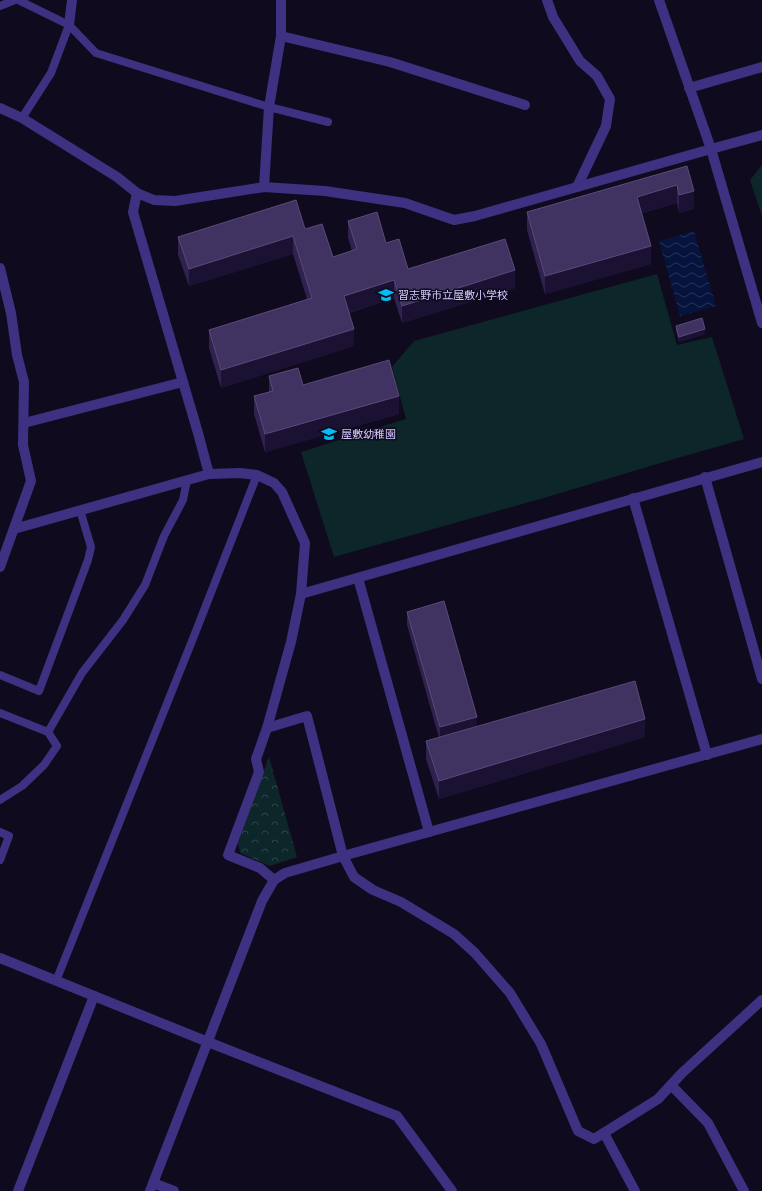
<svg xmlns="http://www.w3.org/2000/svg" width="762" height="1191" viewBox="0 0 762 1191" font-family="'IBM Plex Sans','Noto Sans JP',sans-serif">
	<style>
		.park { fill: url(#park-crowns) }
		.pitch { fill: #0d2629 }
		.water { fill: url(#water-waves) }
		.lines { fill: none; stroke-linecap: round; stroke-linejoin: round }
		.service { stroke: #3e3181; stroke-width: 8 }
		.minor { stroke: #3e3181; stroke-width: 10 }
		.tertiary { stroke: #3e3181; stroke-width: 10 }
		.wall { fill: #2f224e }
		.shaded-wall { fill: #1b1133 }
		.building { fill: #413361; stroke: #584b7a }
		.labels { text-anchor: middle; stroke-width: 3; stroke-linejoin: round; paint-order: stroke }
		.poi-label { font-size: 11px; fill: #d4c8ff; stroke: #100a1e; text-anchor: start }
	</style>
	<defs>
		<pattern id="park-crowns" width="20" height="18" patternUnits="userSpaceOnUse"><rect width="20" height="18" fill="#0d2629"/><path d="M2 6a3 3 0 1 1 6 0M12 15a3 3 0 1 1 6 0" fill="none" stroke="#2f4449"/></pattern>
		<pattern id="water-waves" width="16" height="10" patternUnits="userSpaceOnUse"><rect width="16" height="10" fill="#05133d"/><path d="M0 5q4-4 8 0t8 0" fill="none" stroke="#29345a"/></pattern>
	</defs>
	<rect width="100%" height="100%" fill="#100a1e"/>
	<!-- park -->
	<polygon class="park" points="269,757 297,857 270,866 240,853 238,843"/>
	<!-- pitch -->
	<g class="pitch">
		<polygon points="762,165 762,216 750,180"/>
		<polygon points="657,274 677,345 712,337 744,439 667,461 547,497 334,557 301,452 406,419 392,367 414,341"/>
	</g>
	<!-- water -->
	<polygon class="water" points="694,231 716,306 680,316 659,241"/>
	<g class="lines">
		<!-- service -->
		<g class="service">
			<polyline points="18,0 69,25 96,53 269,107 328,122"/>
			<polyline points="0,6 15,0"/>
			<polyline points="22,118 51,73 69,25"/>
			<polyline points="0,675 39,691 88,560 91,547 80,510"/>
			<polyline points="0,713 48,732 57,746 44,765 22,786 0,800"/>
			<polyline points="48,732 82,673 123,620 145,585 164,536 183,500 187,480"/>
			<polyline points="0,832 9,836 0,860"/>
			<polyline points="56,981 194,636 257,475"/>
		</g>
		<!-- minor -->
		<g class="minor">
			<polyline points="547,0 553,17 580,61 597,76 610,99 606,126 577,187"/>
			<polyline points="69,25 72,0"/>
			<polyline points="281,36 390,62 525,105"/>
			<polyline points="689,88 762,67"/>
			<polyline points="0,108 22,118 117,177 137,193 154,200 175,201 264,187 325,191 405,203 454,220 475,216 711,149"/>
			<polyline points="264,187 269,107 281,36 281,0"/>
			<polyline points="137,193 133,212 198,433 209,474"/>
			<polyline points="0,268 11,313 17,355 24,382 23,445 31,481 0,567"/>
			<polyline points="24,423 183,382"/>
			<polyline points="705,477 762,679"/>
			<polyline points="633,498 707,755"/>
			<polyline points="14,529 209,474 240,473 257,475 274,483 282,492 305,543 301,594 291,642 267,728 256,759 259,772 228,855 260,868 274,880"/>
			<polyline points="358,578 429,832"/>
			<polyline points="301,594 762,462"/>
			<polyline points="267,728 307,716 343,856 354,877 373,890 401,902 454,934 475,953 510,993 541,1044 578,1131 594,1139 658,1099 682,1073 762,1000"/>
			<polyline points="0,958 208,1042 397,1116 452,1191"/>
			<polyline points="671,1085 708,1123 744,1191"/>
			<polyline points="604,1133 635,1191"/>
			<polyline points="153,1183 174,1191"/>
			<polyline points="18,1191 94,996"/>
		</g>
		<!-- tertiary -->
		<g class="tertiary">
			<polyline points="659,0 711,149 762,323"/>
			<polyline points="711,149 762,135"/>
			<polyline points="150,1191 262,901 274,880 285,873 343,856 762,739"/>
		</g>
	</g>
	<!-- wall -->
	<g class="wall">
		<polygon points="687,166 694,209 679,213 677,203 642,213 651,264 545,294 527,230 527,212"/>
		<polygon points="348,221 386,243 408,269 515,288 402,323 394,298 349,313 354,346 221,388 209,348 209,330 307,299 293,254 189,286 178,255 178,237 305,229 333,257 352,251 348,238"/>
		<polygon points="676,326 705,334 679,342 676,331"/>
		<polygon points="269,376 303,385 399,414 265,452 254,414 254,396 269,392"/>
		<polygon points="407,612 477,727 645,737 439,799 426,759 426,741 439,738 407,625"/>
	</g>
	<!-- shaded-wall -->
	<g class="shaded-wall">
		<polygon points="677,185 677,203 637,214 637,197"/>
		<polygon points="694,191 694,209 679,213 679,195"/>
		<polygon points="293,236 293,254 189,286 189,269"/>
		<polygon points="651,246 651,264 545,294 545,276"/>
		<polygon points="515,270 515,288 402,323 402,306"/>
		<polygon points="394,280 394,298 344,314 344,296"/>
		<polygon points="354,329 354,346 221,388 221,370"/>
		<polygon points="705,329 705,334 679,342 679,337"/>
		<polygon points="399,396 399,414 265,452 265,434"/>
		<polygon points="477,717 477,730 440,741 440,727"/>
		<polygon points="645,719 645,737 439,799 439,781"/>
	</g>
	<!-- building -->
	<g class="building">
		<polygon points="687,166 694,191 679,195 677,185 637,197 651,246 545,276 527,212"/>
		<polygon points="296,200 305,229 322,224 333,257 357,249 348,221 377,212 386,243 399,239 408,269 505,239 515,270 402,306 394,280 344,296 354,329 221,370 209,330 312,298 293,236 189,269 178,237"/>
		<polygon points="702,318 705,329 679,337 676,326"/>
		<polygon points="389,360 399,396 265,434 254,396 273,391 269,376 298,368 303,385"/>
		<polygon points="444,601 477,717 440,727 407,612"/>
		<polygon points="635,681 645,719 439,781 426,741"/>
	</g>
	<!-- icons -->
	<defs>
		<g id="school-bare" transform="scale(1.2)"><path d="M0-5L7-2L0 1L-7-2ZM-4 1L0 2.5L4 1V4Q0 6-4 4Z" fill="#00bef3" stroke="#100a1e" stroke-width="2.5" paint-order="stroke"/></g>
	</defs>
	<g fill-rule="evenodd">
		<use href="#school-bare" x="386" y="295"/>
		<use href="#school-bare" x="329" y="434"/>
	</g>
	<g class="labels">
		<!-- poi labels -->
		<g class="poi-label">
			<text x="398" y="299">習志野市立屋敷小学校</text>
			<text x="341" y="438">屋敷幼稚園</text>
		</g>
	</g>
</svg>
